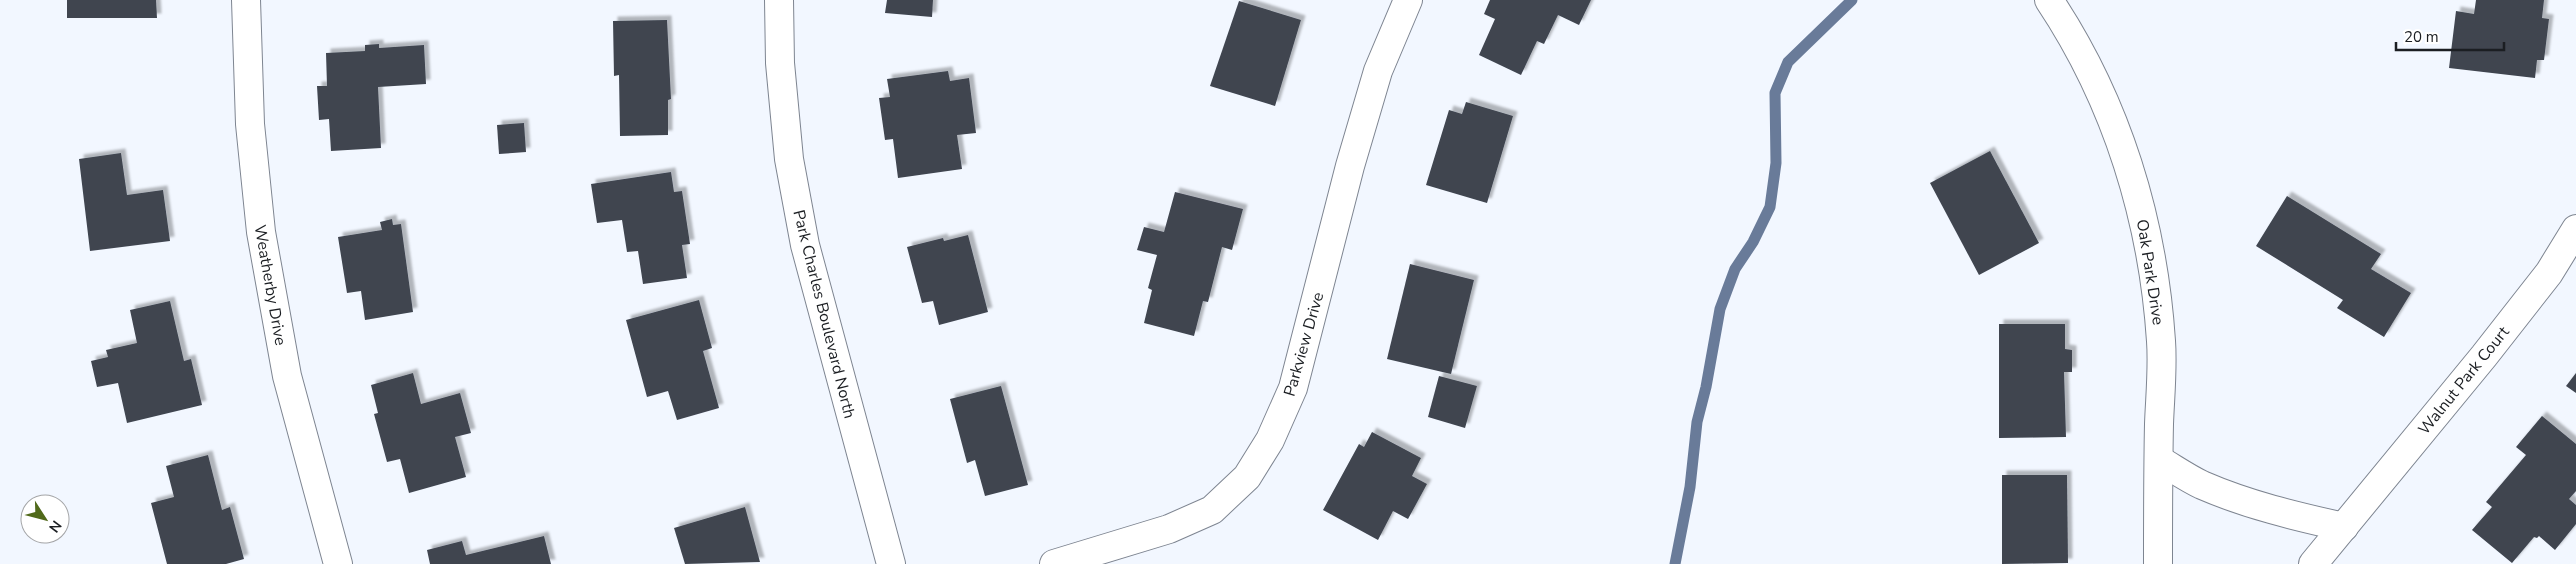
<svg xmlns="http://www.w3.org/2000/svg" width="2576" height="564" viewBox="0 0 2576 564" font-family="'Nunito Sans',sans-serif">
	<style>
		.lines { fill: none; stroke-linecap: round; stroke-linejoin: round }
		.stream { stroke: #697b99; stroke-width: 11 }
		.building { fill: #3f4550; filter: url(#shadow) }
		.minor-casing { stroke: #7e8591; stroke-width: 30 }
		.minor { stroke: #fff; stroke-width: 28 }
		.labels { text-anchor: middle; stroke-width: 5; stroke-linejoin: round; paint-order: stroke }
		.street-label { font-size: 16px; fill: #1b1e22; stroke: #fff }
	</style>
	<defs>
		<filter id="shadow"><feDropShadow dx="4.5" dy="-4.5" stdDeviation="1" flood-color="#0004"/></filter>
	</defs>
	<rect width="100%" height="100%" fill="#f2f7ff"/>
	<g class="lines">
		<!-- stream -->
		<polyline class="stream" points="1675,564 1690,487 1697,422 1706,387 1720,309 1735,269 1753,242 1770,207 1776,163 1775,93 1788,62 1852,0"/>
	</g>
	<!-- building -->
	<g class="building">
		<polygon points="67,0 156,0 157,18 67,18"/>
		<polygon points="887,0 933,0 932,17 885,13"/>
		<polygon points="1490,0 1591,0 1579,25 1558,15 1544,44 1537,41 1521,75 1479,55 1495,19 1484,14"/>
		<polygon points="2476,0 2544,0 2542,18 2549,19 2544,60 2537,60 2535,78 2449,68 2456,11 2474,14"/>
		<polygon points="1239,1 1301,20 1275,106 1210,86"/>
		<polygon points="667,20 671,99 668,100 668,135 620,136 619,75 614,76 613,21"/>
		<polygon points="379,44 379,48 424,45 426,84 378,87 381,148 331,151 329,119 319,120 317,86 327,86 326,53 365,51 365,45"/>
		<polygon points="948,71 950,81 969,78 976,133 957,135 962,169 898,178 893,139 885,140 879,98 890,97 887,79"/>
		<polygon points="1466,102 1513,116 1487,203 1426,185 1449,110 1462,114"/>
		<polygon points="524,123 526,152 499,154 497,125"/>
		<polygon points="1990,151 2039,243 1979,275 1930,183"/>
		<polygon points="121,153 127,195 163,190 170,241 90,251 79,159"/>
		<polygon points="671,172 674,192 682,191 690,244 682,245 687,278 643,284 638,251 627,252 622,220 597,223 591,184"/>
		<polygon points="1175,192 1243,209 1232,250 1222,247 1208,302 1203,301 1194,336 1144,323 1152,290 1148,288 1157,255 1137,250 1144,227 1164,232"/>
		<polygon points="2287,196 2381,254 2371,269 2411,293 2384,337 2337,308 2343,300 2256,246"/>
		<polygon points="392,219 393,225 401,224 413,312 365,320 361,291 347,293 338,237 382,230 380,222"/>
		<polygon points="968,235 988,312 939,325 933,301 922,303 907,247 943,238 944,241"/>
		<polygon points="1410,264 1474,280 1451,374 1387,359"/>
		<polygon points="699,300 712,348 703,351 719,408 677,420 668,391 647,397 626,320"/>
		<polygon points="170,301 184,361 191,359 202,405 127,423 118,383 97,387 91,361 108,357 106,350 137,343 130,310"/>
		<polygon points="1999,324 2065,324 2065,349 2072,350 2072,372 2064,372 2066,437 1999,438"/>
		<polygon points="413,373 421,404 460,393 471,433 455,437 466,477 409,493 400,459 387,462 374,414 378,413 371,385"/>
		<polygon points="2576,373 2576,393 2566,386"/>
		<polygon points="1439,376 1477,386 1465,428 1428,417"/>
		<polygon points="1001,386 1028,485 985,496 975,460 967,463 950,399"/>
		<polygon points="2542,416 2576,444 2576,491 2569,499 2576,505 2576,524 2555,550 2539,536 2537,538 2534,537 2512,563 2472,530 2492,507 2486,502 2526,455 2516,447"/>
		<polygon points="1372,432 1421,458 1412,476 1427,484 1408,519 1393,511 1378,540 1323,510 1359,444 1364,447"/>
		<polygon points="208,455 222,510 230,507 244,559 226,564 167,564 151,503 174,497 166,466"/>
		<polygon points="2002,475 2067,475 2068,563 2002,564"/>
		<polygon points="745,507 760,562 685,564 674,528"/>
		<polygon points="544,536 551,564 430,564 427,550 462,541 466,555"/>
	</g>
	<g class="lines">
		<!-- minor casing -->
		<g class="minor-casing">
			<g id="minor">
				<polyline points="246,0 250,124 261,232 287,376 338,564"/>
				<polyline points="779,0 780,63 789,159 805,245 891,564"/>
				<path d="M 2049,0 C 2117,102 2153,220 2161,341 C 2163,368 2160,397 2159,424 C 2158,471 2158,517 2158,564"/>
				<path d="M 2159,460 C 2173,468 2187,478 2202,485 C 2248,505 2295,516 2344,527"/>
				<polyline points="1054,564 1169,529 1212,510 1247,477 1270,440 1293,388 1350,166 1378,71 1408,0"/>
				<polyline points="2313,564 2484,356 2549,273 2576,229"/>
			</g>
		</g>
		<!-- minor -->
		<use href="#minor" class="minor"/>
	</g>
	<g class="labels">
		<!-- street labels -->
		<g class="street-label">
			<text transform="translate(2151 272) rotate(81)" y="6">Oak Park Drive</text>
			<text transform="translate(271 285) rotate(80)" y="6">Weatherby Drive</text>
			<text transform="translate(825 314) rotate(76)" y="6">Park Charles Boulevard North</text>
			<text transform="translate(1303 344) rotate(-74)" y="6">Parkview Drive</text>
			<text transform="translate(2463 380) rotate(-51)" y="6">Walnut Park Court</text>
		</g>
	</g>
	<!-- north arrow -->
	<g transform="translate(45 519) rotate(126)"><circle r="24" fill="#ffffff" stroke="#a4a5a7"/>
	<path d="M0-4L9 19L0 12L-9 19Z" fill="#50691a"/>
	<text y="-8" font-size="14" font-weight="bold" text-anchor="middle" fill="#1b1e22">N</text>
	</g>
	<!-- scale -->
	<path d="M2396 42v8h108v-8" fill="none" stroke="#1b1e22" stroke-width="2.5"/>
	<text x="2404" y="42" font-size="15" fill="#1b1e22" stroke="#ffffff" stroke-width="4" paint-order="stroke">20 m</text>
</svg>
